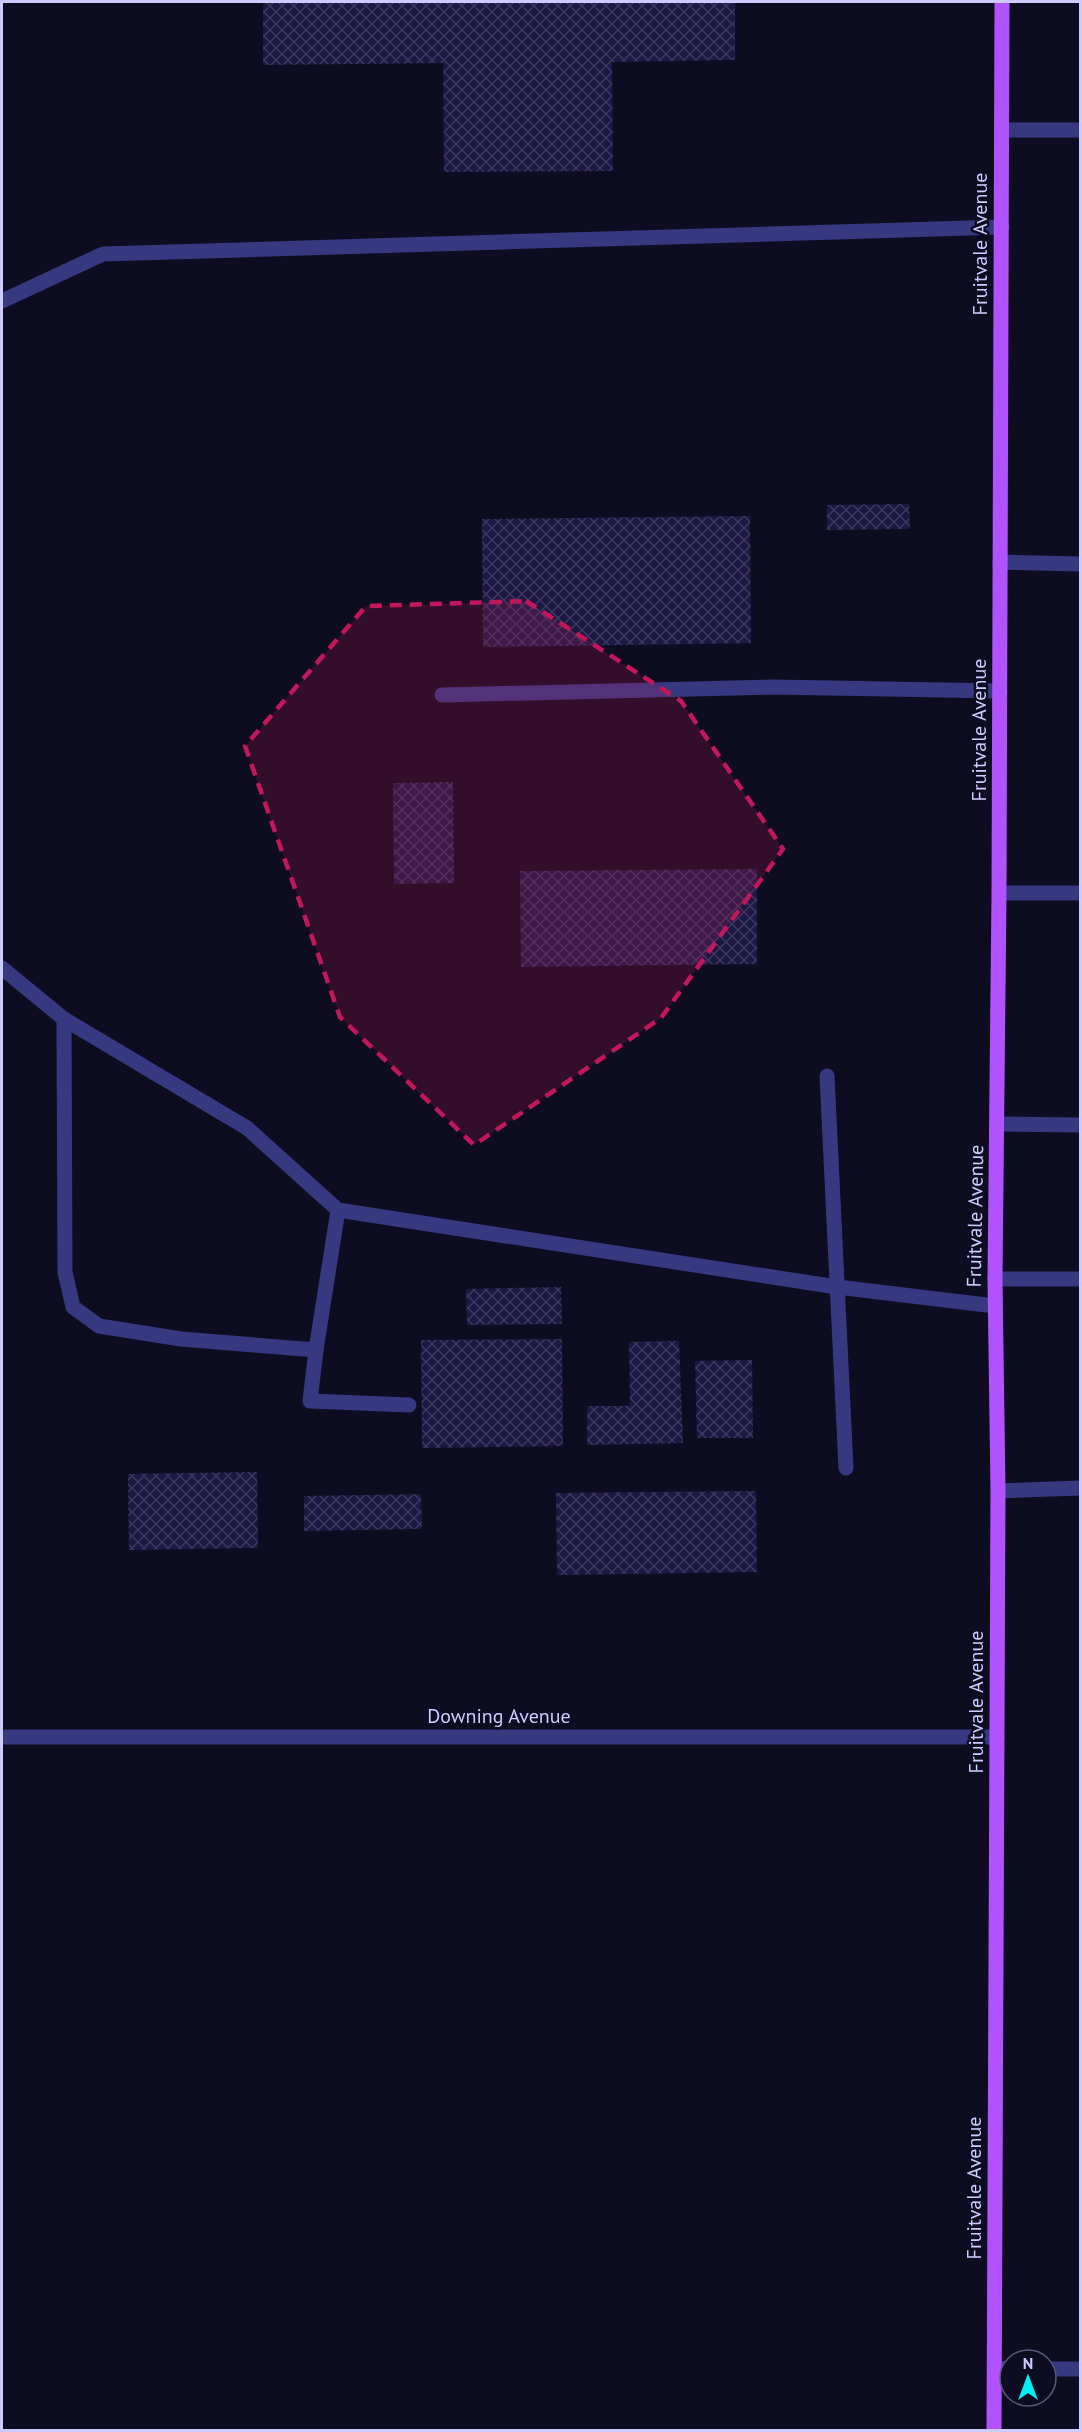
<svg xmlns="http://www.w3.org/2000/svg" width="1082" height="2432" viewBox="0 0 1082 2432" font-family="'PT Sans',sans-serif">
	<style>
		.building { fill: url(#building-cross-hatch) }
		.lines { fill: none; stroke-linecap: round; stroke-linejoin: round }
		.minor { stroke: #363980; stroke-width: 15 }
		.major { stroke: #b152ff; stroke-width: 15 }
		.marked { fill: #c2185b; fill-opacity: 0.2; stroke: #c2185b; stroke-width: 4.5; stroke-dasharray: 12 8; stroke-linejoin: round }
		.labels { text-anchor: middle; stroke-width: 5; stroke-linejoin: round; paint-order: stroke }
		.street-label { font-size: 20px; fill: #cdcbff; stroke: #0e0c20 }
	</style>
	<defs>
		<pattern id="building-cross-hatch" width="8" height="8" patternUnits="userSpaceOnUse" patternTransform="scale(1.5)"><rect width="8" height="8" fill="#1d1841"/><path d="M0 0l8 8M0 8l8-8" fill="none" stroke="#3d385e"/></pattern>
	</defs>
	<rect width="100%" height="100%" fill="#0e0c20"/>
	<!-- building -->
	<g class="building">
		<polygon points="263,2 735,2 735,60 612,62 613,171 444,172 443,63 263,65"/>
		<polygon points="909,504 910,529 827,530 827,505"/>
		<polygon points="750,516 751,643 483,647 482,519"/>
		<polygon points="453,782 454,883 394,884 393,783"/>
		<polygon points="757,869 757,964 521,967 520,871"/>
		<polygon points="561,1287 562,1324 467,1325 466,1289"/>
		<polygon points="562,1339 563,1446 422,1448 421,1340"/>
		<polygon points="679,1341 683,1443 587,1445 587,1406 630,1406 629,1342"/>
		<polygon points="752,1360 753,1438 697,1438 695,1361"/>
		<polygon points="257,1472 258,1548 129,1550 128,1474"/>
		<polygon points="756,1491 757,1572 557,1575 556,1493"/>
		<polygon points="421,1494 422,1529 304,1531 304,1496"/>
	</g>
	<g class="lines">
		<!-- minor -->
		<g class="minor">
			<polyline points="1002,130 1080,130"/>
			<polyline points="2,301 103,254 1002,227"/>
			<polyline points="1000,562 1080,564"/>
			<polyline points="442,695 773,687 1000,691"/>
			<polyline points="999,893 1080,893"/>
			<polyline points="2,968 64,1019 247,1128 338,1210 837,1287 995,1306"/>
			<polyline points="64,1019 65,1272 73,1307 99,1326 181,1339 316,1350 338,1210"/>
			<polyline points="827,1076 846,1468"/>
			<polyline points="997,1124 1080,1125"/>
			<polyline points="995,1279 1080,1279"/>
			<polyline points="316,1350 310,1401 409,1405"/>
			<polyline points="998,1491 1080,1488"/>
			<polyline points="2,1737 997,1737"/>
			<polyline points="994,2368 1010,2369"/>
			<polyline points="1046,2369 1080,2369"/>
		</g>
		<!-- major -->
		<polyline class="major" points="994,2430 998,1491 995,1279 999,893 1002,2"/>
	</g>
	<!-- marked area -->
	<path class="marked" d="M 526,601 L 681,701 L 783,849 L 661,1018 L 474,1145 L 340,1017 L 245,746 L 366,606 Z"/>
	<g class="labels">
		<!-- street labels -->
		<g class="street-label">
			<text transform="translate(980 244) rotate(-90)" y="7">Fruitvale Avenue</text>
			<text transform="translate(979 730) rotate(-90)" y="7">Fruitvale Avenue</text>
			<text transform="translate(975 1216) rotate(-89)" y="7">Fruitvale Avenue</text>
			<text transform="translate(976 1702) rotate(-90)" y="7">Fruitvale Avenue</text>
			<text x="499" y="1723">Downing Avenue</text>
			<text transform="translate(974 2188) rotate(-90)" y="7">Fruitvale Avenue</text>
		</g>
	</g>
	<!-- border -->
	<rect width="1082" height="2432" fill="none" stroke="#cdcbff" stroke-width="6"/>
	<!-- north arrow -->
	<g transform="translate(1028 2378)"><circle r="28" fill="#0e0c20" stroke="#5a5879" stroke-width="1.5"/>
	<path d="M0-4.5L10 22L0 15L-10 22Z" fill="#00f0f6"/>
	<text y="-9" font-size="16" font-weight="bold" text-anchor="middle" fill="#cdcbff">N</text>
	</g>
</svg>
